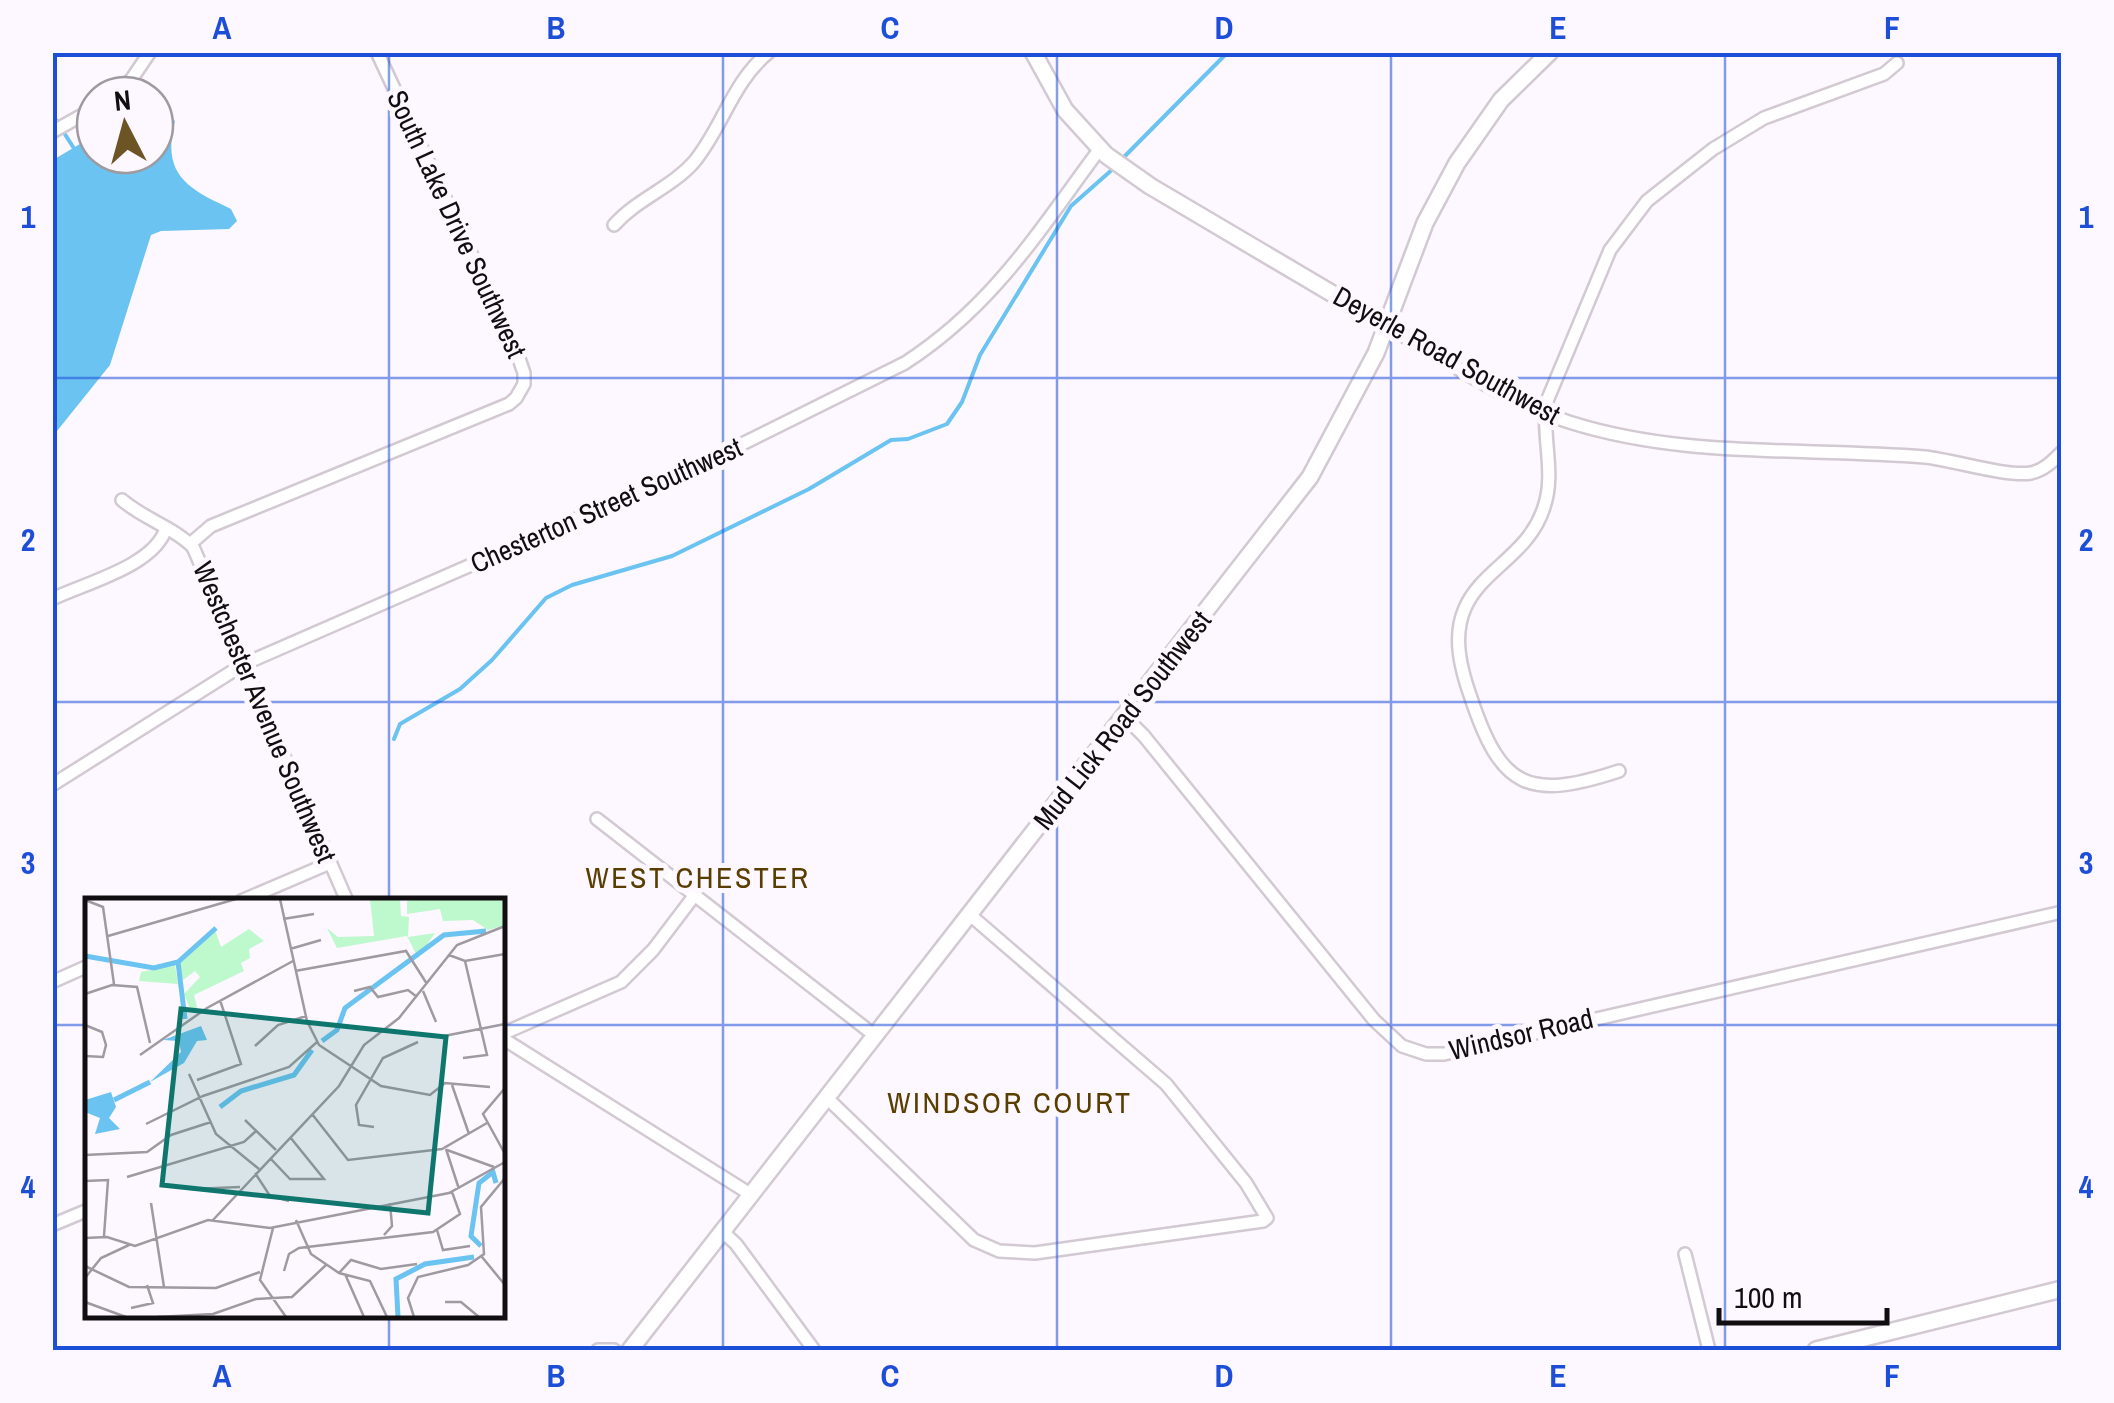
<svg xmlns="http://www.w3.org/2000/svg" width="2114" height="1403" viewBox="0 0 2114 1403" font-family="'Archivo Narrow',sans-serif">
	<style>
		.water { fill: #6ac3f0 }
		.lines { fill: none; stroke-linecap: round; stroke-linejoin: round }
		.stream { stroke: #6ac3f0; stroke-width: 4 }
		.street-casing { stroke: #d2c9d3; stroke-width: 16 }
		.secondary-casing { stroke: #d2c9d3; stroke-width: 20 }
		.street { stroke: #fff; stroke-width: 11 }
		.secondary { stroke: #fff; stroke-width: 15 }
		.grid { fill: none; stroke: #1d4ed8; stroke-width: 2.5; stroke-opacity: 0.55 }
		.labels { text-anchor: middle; stroke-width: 10; stroke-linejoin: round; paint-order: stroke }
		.street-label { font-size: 28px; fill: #100e11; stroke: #fdf7ff }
		.neighbourhood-label { font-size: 30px; letter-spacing: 2.5px; fill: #5a3e00; stroke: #fdf7ff }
		.inset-river { fill: none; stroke: #6ac3f0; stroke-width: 5 }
		.inset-road { fill: none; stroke: #9e9aa0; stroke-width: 2.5 }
		.view { fill: #0f766e; fill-opacity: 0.15; stroke: #0f766e; stroke-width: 5 }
		.inset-edge { fill: none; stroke: #100e11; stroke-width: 5 }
		.neatline { fill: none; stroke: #1d4ed8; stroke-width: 4 }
		.grid-label { font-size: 32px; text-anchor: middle; font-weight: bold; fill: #1d4ed8 }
	</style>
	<rect width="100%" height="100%" fill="#fdf7ff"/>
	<!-- water -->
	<path class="water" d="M 155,115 L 170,116 L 175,121 C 161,175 188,189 231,209 L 237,221 L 229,229 L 161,231 L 151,235 L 110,365 L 53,436 L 53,160 L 95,135 L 95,155 L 155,155 Z"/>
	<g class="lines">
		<!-- stream -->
		<g class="stream">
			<polyline points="52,114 75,150"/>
			<polyline points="1120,161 1228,52"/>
			<polyline points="394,739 400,724 460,689 492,660 546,598 572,585 672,556 809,489 891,440 908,439 947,424 962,402 980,355 1071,206 1114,168"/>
		</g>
		<!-- street casing -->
		<g class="street-casing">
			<g id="street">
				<polyline points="113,95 131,80 150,52"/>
				<polyline points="52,132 95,108"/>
				<path d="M 614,225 C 637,199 671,188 694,162 C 723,127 732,82 769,52"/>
				<path d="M 1387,326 C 1445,360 1504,401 1569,422 C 1685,459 1806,447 1925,457 C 1953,460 2006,477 2031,473 C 2044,470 2052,462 2062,452"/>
				<path d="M 122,500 C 144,519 173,527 193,547 L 347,901"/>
				<polyline points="190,544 211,526 509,404 516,398 524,384 524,373 516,350 377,52"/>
				<path d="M 52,599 C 85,583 155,566 166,528"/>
				<polyline points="1124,716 1144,736 1374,1020 1402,1046 1426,1054 1444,1054 2062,912"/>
				<path d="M 1619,771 C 1528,801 1501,788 1471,698 C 1461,670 1452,637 1465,608 C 1482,569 1529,555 1544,507 C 1556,472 1541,436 1547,401 L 1610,250 L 1647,201 L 1713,149 L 1764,118 L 1884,74 L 1897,63"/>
				<path d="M 52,785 L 244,664 L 696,467 L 905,363 C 993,306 1038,232 1099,150"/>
				<polyline points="597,819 874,1035"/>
				<polyline points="241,901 330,863"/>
				<polyline points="52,982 88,966"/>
				<polyline points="502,1034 621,982 653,950 694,896"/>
				<polyline points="502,1038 750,1194"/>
				<polyline points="826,1097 974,1240 999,1251 1035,1253 1263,1221 1267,1218 1246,1183 1166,1084 969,914"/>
				<polyline points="52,1225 88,1210"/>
				<polyline points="722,1231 736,1244 814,1350"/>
				<polyline points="1685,1254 1709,1350"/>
				<polyline points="598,1350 614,1350"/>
			</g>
		</g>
		<!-- secondary casing -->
		<g class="secondary-casing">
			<g id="secondary">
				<polyline points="1033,52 1065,110 1106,155 1150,186 1387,326"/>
				<polyline points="630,1350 1310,477 1376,353 1425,223 1457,163 1501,100 1550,52"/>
				<polyline points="1816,1350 2062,1289"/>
			</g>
		</g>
		<!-- street -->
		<use href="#street" class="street"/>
		<!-- secondary -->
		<use href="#secondary" class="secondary"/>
	</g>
	<!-- grid -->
	<path class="grid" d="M 389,52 L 389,901M 723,52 L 723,1350M 1057,52 L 1057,1350M 1391,52 L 1391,1350M 1725,52 L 1725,1350M 52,378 L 2062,378M 52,702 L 2062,702M 52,1025 L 88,1025M 502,1025 L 2062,1025M 389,1316 L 389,1350"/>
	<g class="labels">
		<!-- street labels -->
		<g class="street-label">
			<text transform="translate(457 224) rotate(65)" y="10">South Lake Drive Southwest</text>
			<text transform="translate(1447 355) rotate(29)" y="10">Deyerle Road Southwest</text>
			<text transform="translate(606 505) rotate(-24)" y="10">Chesterton Street Southwest</text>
			<text transform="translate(265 712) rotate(67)" y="10">Westchester Avenue Southwest</text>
			<text transform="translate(1122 720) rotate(-52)" y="10">Mud Lick Road Southwest</text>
			<text transform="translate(1521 1034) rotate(-13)" y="10">Windsor Road</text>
		</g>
		<!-- neighbourhood labels -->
		<g class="neighbourhood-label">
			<text x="698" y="888">WEST CHESTER</text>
			<text x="1010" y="1113">WINDSOR COURT</text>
		</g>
	</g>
	<!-- overview -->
	<g transform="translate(85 898)">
		<rect width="420" height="420" fill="#fdf7ff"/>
		<path d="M 285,1 L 315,1 L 316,18 L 324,19 L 323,39 L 350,35 L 333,60 L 322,38 L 252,50 L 242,30 L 253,39 L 289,38 ZM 329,1 L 420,1 L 420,27 L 403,32 L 388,22 L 358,23 L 355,11 L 322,16 L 322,3 ZM 164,31 L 179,43 L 164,51 L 165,60 L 156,65 L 159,73 L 109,97 L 113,113 L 107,115 L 99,96 L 115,79 L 110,73 L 98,82 L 94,65 L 130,32 L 136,49 ZM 90,67 L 93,86 L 54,83 L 56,74 Z" fill="#bef8cd"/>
		<path d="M 116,128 L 122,142 L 112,143 L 99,165 L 65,184 L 96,154 L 94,143 L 78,142 ZM 26,194 L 31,209 L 24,220 L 35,231 L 10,236 L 15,220 L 0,214 L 0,202 Z" fill="#6ac3f0"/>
		<path class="inset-river" d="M 0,58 L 69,70 L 93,64 L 131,30M 93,64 L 100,121M 237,143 L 252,132 L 260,110 L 359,37 L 401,33M 29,202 L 65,184M 135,209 L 156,193 L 209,177 L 227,152M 396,348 L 386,338 L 394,285 L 408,274 L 411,285M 313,419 L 311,381 L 340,366 L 389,359"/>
		<path class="inset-road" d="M 195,1 L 222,123 L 234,147 L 296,188 L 345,197 L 360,185 L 405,189M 0,2 L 18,9 L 29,86M 198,21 L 229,16M 23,38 L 151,1M 205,51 L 236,42M 364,57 L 380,63 L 420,56M 210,73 L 321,53 L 342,86M 269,93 L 285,89 L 293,99 L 323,92 L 332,99M 338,93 L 351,124M 0,96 L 27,87 L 52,89 L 65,145M 0,127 L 17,134 L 21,147 L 18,159 L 0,158M 359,138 L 420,126M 170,148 L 193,127 L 221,118M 55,157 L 122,110 L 208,63M 378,160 L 402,157 L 380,63M 104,176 L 131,236 L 174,271M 112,182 L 156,166 L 135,102M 367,187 L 384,236M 420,190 L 398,216 L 420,256M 227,216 L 263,262 L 357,251 L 402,225M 160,222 L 191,252M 61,226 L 118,198 L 204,169 L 232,144M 289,229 L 274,227 L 271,207 L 298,160 L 333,144M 361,251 L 374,291M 362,252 L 409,269M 0,257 L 62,254 L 86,237 L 126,224M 185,260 L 205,281 L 239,281 L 205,239M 170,275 L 185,298 L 204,303M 42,279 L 159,244 L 171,233M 0,283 L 23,282 L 19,338M 106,291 L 155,289M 66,305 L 79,389M 128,322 L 254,188 L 279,147 L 314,120 L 372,47 L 420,28M 211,322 L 226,356 L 254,375 L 285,383 L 302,419M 188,330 L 175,382 L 201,419M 352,332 L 358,352 L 385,348M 299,337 L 307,328 L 305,305M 0,340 L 22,339 L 50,348 L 123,322 L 185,330 L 364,295 L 420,264M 397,359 L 420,387M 0,368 L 44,389 L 131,390 L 175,374M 199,373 L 204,356 L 214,350 L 348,334 L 375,316 L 367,294M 254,375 L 266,362 L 296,371 L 332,366M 260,376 L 279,419M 0,380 L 16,360 L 44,347M 0,404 L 41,419M 360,404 L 376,404 L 394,419M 46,410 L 68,405 L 62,387M 72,419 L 128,416 L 171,401 L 207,399 L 241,367M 329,419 L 323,400 L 333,379 L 383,367 L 399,356 L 396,309 L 420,280"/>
		<path class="view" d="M 96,111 L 361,139 L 343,315 L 77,287 Z"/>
		<rect width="420" height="420" class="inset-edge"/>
	</g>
	<!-- border -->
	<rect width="2114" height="1403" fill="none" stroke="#fdf7ff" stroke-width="110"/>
	<!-- north arrow -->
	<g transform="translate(125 125) rotate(354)"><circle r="48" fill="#fdf7ff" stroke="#9e9aa0" stroke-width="2.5"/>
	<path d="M0-8L18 38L0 25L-18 38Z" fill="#6d5425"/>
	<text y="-15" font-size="28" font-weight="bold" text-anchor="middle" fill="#100e11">N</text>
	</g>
	<!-- scale -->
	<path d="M1719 1308v15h168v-15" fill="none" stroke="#100e11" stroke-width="5"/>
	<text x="1734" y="1308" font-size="30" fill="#100e11" stroke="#fdf7ff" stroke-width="8" paint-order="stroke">100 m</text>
	<rect x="55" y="55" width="2004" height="1293" class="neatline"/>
	<g class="grid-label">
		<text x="222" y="39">A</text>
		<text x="556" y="39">B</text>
		<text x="890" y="39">C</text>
		<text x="1224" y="39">D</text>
		<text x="1558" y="39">E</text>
		<text x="1892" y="39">F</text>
		<text x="28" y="228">1</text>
		<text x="2086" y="228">1</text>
		<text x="28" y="551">2</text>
		<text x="2086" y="551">2</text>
		<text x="28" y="874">3</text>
		<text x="2086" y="874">3</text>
		<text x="28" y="1198">4</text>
		<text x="2086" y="1198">4</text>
		<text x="222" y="1387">A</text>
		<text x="556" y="1387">B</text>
		<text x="890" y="1387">C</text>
		<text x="1224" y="1387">D</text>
		<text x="1558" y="1387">E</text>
		<text x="1892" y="1387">F</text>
	</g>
</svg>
